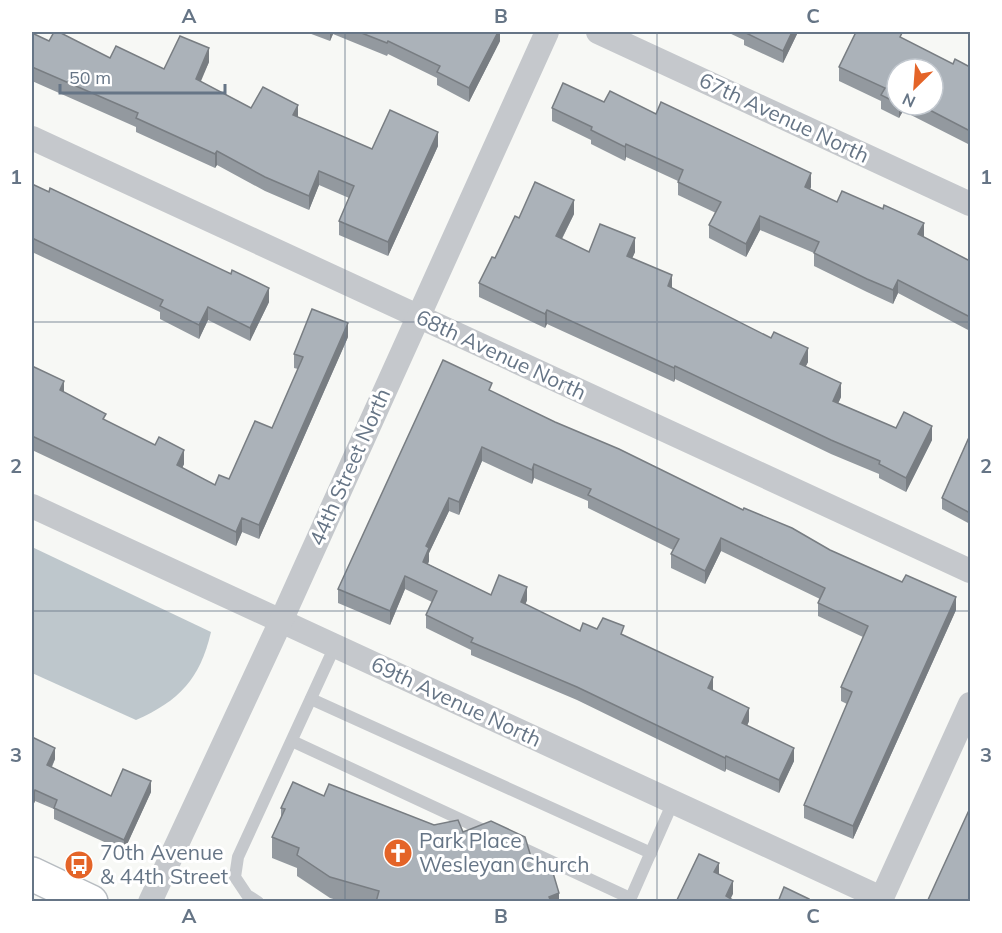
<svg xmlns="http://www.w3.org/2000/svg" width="1002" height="933" viewBox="0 0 1002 933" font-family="Mulish,sans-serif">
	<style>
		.water { fill: #bec7cc }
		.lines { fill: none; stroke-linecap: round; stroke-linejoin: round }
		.secondary-casing { stroke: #b7bcc1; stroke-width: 36 }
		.lane { stroke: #c5c8cc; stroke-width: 12 }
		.street { stroke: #c5c8cc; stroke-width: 24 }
		.secondary { stroke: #fff; stroke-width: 33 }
		.wall { fill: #93999f; fill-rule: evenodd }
		.shaded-wall { fill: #787d82 }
		.building { fill: #abb2b9; stroke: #787d82; stroke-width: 1.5 }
		.grid { fill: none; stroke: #667586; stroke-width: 1.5; stroke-opacity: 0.55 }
		.labels { text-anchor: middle; stroke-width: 6; stroke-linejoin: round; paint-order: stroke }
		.street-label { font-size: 21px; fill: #667586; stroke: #fff }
		.poi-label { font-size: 21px; fill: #667586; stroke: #fff; text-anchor: start }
		.neatline { fill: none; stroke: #667586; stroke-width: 2 }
		.grid-label { font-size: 20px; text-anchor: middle; font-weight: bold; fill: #667586 }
	</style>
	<rect width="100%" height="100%" fill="#f7f8f5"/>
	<!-- water -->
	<path class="water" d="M 32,547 L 211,632 C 200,679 179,701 136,720 L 32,673 Z"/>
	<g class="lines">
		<!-- secondary casing -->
		<g class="secondary-casing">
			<polyline id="secondary" points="32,874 91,902"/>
		</g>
		<!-- lane -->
		<g class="lane">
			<polyline points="311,699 651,853"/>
			<polyline points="292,741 492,834"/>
			<polyline points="516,845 630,898"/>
			<polyline points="258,902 247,895 235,877 238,857 335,646"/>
			<polyline points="629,902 673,802"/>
		</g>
		<!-- street -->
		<g class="street">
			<polyline points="598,32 970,204"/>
			<polyline points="32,138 970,571"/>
			<polyline points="32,506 881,898"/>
			<polyline points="150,902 281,621 547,32"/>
			<polyline points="880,902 970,704"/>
		</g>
		<!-- secondary -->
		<use href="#secondary" class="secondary"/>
	</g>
	<!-- wall -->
	<g class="wall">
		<polygon points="306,32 500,32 500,41 469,102 437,85 437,78 388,54 387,56 333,34 330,41"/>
		<polygon points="727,32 798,32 783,63 744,45 744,40"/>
		<polygon points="32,33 49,41 110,58 164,69 209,62 200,81 251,108 298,117 372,149 438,146 388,256 339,235 339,221 349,198 319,185 309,210 265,191 217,165 215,168 136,132 136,127 32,81"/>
		<path d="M 902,38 L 953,64 L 970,67 L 970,145 L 903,111 L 899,118 L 881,109 L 881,101 L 839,81 L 839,67 ZM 897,69 L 933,105 L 897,105 Z"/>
		<polygon points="604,102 656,114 811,187 810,189 837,202 923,237 970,261 970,331 898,293 893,304 867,292 814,266 814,253 760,230 746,257 709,238 709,225 716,213 678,195 678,181 626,157 625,161 591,144 591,140 552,121 552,108"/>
		<polygon points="32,184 269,302 250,341 208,320 199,339 160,319 160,312 32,252"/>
		<polygon points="574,214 562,239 589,252 635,252 632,258 672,288 808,362 805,367 841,397 838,403 896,428 932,440 906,492 879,478 879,474 831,454 675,379 674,382 547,324 545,328 479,297 479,283 495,258 519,218"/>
		<polygon points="348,337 259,539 242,532 236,546 32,450 32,366 64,393 106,421 184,464 182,468 215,485 229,479 272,428 298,369 294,368 294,354"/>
		<polygon points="492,392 555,422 830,550 956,610 853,839 804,818 804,805 847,704 841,701 841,687 863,637 818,616 818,603 820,599 721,551 705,584 671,568 671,554 673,550 588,508 588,501 534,478 532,484 482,461 459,515 449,511 429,553 429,561 428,564 491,595 527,600 525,605 580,631 597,629 624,635 713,691 749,721 747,726 794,761 779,793 726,769 725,772 577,700 471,655 471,650 426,628 426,615 432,602 405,589 390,625 338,603 338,589"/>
		<polygon points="970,435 970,524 942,509 942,498"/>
		<polygon points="32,737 55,759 52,767 111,796 151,792 124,851 54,819 54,809 35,801 32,808"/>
		<polygon points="324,796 463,832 531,857 559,902 343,902 330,898 297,876 297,868 272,858 272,837 281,818 281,808"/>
	</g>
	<!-- shaded-wall -->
	<g class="shaded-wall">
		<polygon points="330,32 333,32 333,34 330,41"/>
		<polygon points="498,32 500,32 500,41 469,102 469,88"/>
		<polygon points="792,32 798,32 783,63 783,51"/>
		<polygon points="209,48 209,62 196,93 196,79"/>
		<polygon points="298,105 298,120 293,115"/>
		<polygon points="899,105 903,105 903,111 899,118"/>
		<polygon points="438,132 438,146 388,256 388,242"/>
		<polygon points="626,144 626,157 625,161 625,147"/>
		<polygon points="217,151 217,165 215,168 215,154"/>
		<polygon points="319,171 319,185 309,210 309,196"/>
		<polygon points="811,173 811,187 805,200 805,187"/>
		<polygon points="574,200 574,214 556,250 556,236"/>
		<polygon points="760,216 760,230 746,257 746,244"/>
		<polygon points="924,223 924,236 918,247 918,234"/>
		<polygon points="635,238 635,252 627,270 627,256"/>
		<polygon points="672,275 672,289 668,286"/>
		<polygon points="898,280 898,293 893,304 893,290"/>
		<polygon points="269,288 269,302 250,341 250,328"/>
		<polygon points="208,307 208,320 199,339 199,325"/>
		<polygon points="547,310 547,324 545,328 545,314"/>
		<polygon points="348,323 348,337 259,539 259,525"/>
		<polygon points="808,348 808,362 800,378 800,364"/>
		<polygon points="675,366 675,379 674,382 674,368"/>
		<polygon points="64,381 64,395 60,390"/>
		<polygon points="841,383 841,397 833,415 833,401"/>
		<polygon points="932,426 932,440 906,492 906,478"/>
		<polygon points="482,447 482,461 459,515 459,502"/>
		<polygon points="184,450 184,464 177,479 177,465"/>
		<polygon points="534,464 534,478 532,484 532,470"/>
		<polygon points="449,498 449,511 429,553 429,561 423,575 423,562 426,546"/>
		<polygon points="242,518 242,532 236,546 236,532"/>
		<polygon points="721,538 721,551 705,584 705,571"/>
		<polygon points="405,576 405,589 390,625 390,611"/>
		<polygon points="527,587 527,600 521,616 521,602"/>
		<polygon points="956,597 956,610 853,839 853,826"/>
		<polygon points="713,677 713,691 708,688"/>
		<polygon points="749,708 749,721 742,737 742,723"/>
		<polygon points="55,748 55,759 47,776 47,765"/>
		<polygon points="794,748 794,761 779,793 779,780"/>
		<polygon points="726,756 726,769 725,772 725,758"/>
		<polygon points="151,781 151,792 124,851 124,840"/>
		<polygon points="35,790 35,801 32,808 32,797"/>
		<polygon points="719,863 719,876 714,872"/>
		<polygon points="733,881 733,894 729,902 726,896"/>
		<polygon points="559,893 559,902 549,902 549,897"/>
	</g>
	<!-- building -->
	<g class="building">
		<polygon points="54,32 59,32 110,58 116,46 164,69 180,36 209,48 196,79 251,108 263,87 298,105 293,115 372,149 390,110 438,132 388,242 339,221 354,186 319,171 309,196 265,177 217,151 215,154 136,118 138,113 32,67 32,33 49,41"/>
		<polygon points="359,32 498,32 469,88 437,72 440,66 388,41 387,43"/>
		<polygon points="744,32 792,32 783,51"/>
		<polygon points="856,32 899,32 902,33 900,37 953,64 955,59 970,67 970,131 920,105 933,105 933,69 897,69 897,103 881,95 885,88 839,67"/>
		<polygon points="563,83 604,102 610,91 656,114 661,102 811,173 805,187 837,202 842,191 883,209 884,205 924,223 918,234 970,261 970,317 898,280 893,290 867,279 814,253 819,242 760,216 746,244 709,225 721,202 678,182 683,170 626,144 625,147 591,130 592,127 552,108"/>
		<polygon points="535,182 574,200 556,236 589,252 600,224 635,238 627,256 672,275 668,286 771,338 774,332 808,348 800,364 841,383 833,401 896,428 904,412 932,426 906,478 879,464 880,461 831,440 675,366 674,368 547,310 545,314 479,283 492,257 495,258 515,216 519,218"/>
		<polygon points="32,184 49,192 50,188 231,274 232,270 269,288 250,328 208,307 199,325 160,306 163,300 32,238"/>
		<polygon points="312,309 348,323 259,525 242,518 236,532 32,436 32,366 64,381 60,390 106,414 103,419 155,445 159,437 184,450 177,465 215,485 219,475 229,479 255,421 272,428 303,357 294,354"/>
		<polygon points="443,360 492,383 489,390 555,422 619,449 743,510 744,508 792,528 830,550 902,582 906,575 956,597 853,826 804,805 852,692 841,687 868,626 818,603 825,588 721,538 705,571 671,554 679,539 588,495 591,489 534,464 532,470 482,447 459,502 449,498 426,546 429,548 423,562 491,595 499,575 527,587 521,602 580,631 583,623 597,629 603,618 624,626 621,634 713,677 708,688 749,708 742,723 794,748 779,780 726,756 725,758 577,687 471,642 473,638 426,615 437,591 405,576 390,611 338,589"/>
		<polygon points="970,435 970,513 942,498"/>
		<polygon points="32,737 55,748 47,765 111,796 123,769 151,781 124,840 54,808 57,800 35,790 32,797"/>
		<polygon points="293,782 324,796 329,784 434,825 458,820 463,832 491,821 525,837 531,857 551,866 559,893 549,897 551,902 376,902 379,891 330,877 297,855 299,848 272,837 285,809 281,808"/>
		<polygon points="970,808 970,902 927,902"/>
		<polygon points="699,854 719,863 714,872 733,881 726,896 736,902 676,902"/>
		<polygon points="784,887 809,899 808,902 778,902"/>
	</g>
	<!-- grid -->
	<path class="grid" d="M 345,32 L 345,902M 657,32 L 657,902M 32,322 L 970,322M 32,611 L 970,611"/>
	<!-- icons -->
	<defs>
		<g id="church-disc" transform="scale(1.5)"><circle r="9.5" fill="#e46428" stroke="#fff"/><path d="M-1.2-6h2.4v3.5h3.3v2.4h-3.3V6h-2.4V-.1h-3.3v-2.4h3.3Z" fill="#fff"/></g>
		<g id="bus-disc" transform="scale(1.5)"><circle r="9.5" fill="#e46428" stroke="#fff"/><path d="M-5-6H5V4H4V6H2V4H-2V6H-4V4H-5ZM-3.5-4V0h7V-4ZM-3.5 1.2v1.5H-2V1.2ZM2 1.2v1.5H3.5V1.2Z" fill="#fff"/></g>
	</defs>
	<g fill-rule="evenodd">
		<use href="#church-disc" x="398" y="853"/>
		<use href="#bus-disc" x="79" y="865"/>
	</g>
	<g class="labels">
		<!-- street labels -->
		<g class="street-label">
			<text transform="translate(784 118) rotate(25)" y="7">67th Avenue North</text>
			<text transform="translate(501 355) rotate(25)" y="7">68th Avenue North</text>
			<text transform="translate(350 467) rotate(-66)" y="7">44th Street North</text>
			<text transform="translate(456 702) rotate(25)" y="7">69th Avenue North</text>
		</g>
		<!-- poi labels -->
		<g class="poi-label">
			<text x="419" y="848">Park Place<tspan x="419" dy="24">Wesleyan Church</tspan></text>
			<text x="100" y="860">70th Avenue<tspan x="100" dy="24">&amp; 44th Street</tspan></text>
		</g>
	</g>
	<!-- border -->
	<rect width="1002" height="933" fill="none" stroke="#ffffff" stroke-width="66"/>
	<!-- north arrow -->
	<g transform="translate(915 87) rotate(205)"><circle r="28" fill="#ffffff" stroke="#c2c8cf" stroke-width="1.5"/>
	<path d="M0-4.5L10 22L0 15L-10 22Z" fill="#e46428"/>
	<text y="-9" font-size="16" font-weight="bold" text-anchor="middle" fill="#667586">N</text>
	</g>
	<!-- scale -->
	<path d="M60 84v9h165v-9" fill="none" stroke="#667586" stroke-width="3"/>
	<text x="69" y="84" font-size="18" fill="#667586" stroke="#ffffff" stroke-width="4.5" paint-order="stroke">50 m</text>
	<rect x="33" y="33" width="936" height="867" class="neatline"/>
	<g class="grid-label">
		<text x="189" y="23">A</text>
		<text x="501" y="23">B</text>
		<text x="813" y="23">C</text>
		<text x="16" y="184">1</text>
		<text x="986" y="184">1</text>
		<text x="16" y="473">2</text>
		<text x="986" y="473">2</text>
		<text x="16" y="762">3</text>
		<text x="986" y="762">3</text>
		<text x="189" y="923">A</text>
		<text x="501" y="923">B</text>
		<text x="813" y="923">C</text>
	</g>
</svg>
